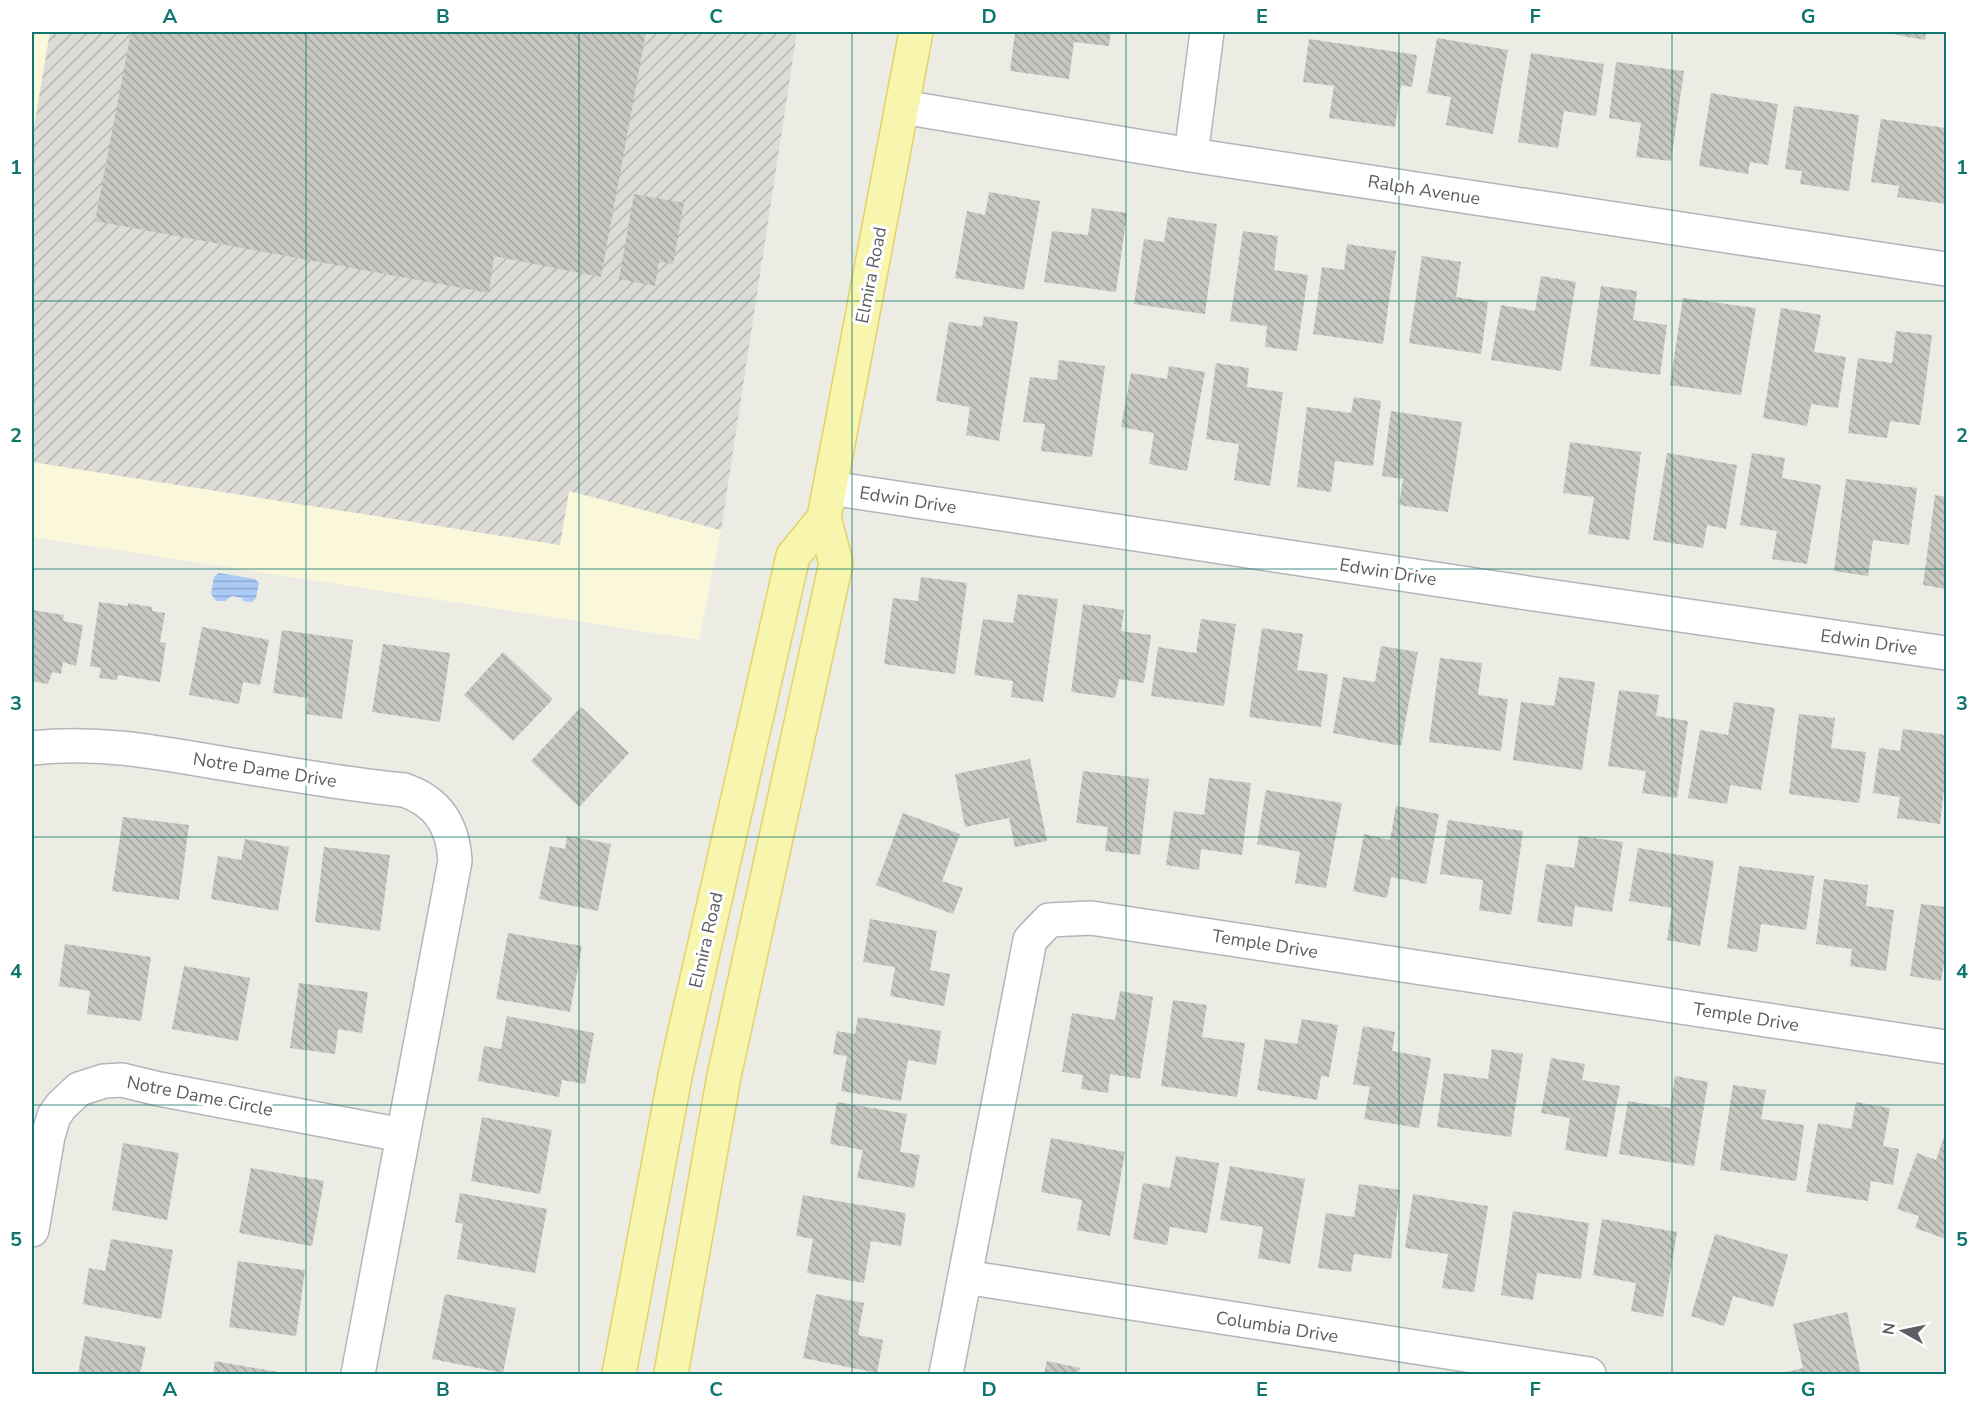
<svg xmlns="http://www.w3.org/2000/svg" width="1978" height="1406" viewBox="0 0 1978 1406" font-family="'Nunito Sans',sans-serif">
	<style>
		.commercial { fill: #faf7db }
		.industrial { fill: url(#industrial-furrows) }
		.water { fill: url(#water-rules) }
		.building { fill: url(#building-back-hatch) }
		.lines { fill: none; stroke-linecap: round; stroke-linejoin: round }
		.minor-casing { stroke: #b4b5ba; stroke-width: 36 }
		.major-casing { stroke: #e4d266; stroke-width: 36 }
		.minor { stroke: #fff; stroke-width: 33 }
		.major { stroke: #f7f5ae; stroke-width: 33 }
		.grid { fill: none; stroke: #0f766e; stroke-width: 1.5; stroke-opacity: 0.55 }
		.labels { text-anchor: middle; stroke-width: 6; stroke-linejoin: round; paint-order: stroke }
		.street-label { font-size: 18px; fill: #5c5e63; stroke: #fff }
		.neatline { fill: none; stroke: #0f766e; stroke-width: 2 }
		.grid-label { font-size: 20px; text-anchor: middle; font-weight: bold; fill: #0f766e }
	</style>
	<defs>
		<pattern id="industrial-furrows" width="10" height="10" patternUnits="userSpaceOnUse" patternTransform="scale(1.5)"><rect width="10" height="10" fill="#dcdbd6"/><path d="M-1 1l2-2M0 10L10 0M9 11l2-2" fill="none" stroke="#b6b5b1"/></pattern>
		<pattern id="water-rules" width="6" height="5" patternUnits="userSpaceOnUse" patternTransform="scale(1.5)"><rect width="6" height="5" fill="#aacbf7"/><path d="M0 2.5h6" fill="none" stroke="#8ea8cc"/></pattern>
		<pattern id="building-back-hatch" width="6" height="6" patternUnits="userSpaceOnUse" patternTransform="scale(1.5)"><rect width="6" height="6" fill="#c8c6c0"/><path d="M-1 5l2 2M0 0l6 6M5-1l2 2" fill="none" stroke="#a6a4a0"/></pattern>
	</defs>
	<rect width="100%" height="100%" fill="#edece4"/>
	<!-- commercial -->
	<g class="commercial">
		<polygon points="32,32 50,32 32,139"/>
		<polygon points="32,462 560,545 568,491 721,530 699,640 32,537"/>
	</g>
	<!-- industrial -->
	<polygon class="industrial" points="50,32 797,32 721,530 569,491 560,545 32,462 32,139"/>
	<!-- water -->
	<polygon class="water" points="219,573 255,579 259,583 256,598 252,602 243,601 242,598 232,596 225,601 216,601 211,594 214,577"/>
	<!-- building -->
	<g class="building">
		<polygon points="131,32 646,32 601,277 494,256 489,293 95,221"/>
		<polygon points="1015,32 1111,32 1109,46 1074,42 1069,79 1010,71"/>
		<polygon points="1882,32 1926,32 1925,40"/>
		<polygon points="1437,38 1508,50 1493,134 1446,125 1451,97 1427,93"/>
		<polygon points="1309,39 1417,55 1412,87 1401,85 1395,127 1329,118 1334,86 1303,82"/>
		<polygon points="1531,53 1604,64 1596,116 1564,111 1558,148 1518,142"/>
		<polygon points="1616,62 1684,71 1671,161 1636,157 1641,123 1609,118"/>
		<polygon points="1711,93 1778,104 1768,165 1750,162 1748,174 1699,166"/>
		<polygon points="1794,106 1859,115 1849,191 1800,184 1802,171 1785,169"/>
		<polygon points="1881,119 1946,128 1946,204 1897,197 1899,186 1871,182"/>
		<polygon points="989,192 1040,201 1024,290 955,278 967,211 985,215"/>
		<polygon points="634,194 684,203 673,264 659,262 655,286 619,279"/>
		<polygon points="1092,208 1127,213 1116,292 1044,282 1052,231 1088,235"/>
		<polygon points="1168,217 1217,224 1205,314 1134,304 1144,239 1164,242"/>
		<polygon points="1243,231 1278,236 1274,270 1308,275 1297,351 1265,347 1267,326 1230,321"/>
		<polygon points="1347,244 1396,251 1383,344 1313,334 1322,267 1344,270"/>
		<polygon points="1422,256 1461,262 1456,297 1488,302 1481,354 1409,343"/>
		<polygon points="1541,276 1576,282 1561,371 1491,360 1501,305 1535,311"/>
		<polygon points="1601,286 1637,291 1633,320 1667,325 1660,375 1590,366"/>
		<polygon points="1683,298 1756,308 1741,395 1670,385"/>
		<polygon points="1781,308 1821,315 1814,352 1846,357 1838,408 1811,404 1807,426 1763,418"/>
		<polygon points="984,316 1018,322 999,441 966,435 970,407 936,401 949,322 982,327"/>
		<polygon points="1896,331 1932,335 1920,425 1890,421 1887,438 1848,433 1858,358 1892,363"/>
		<polygon points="1059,360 1105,366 1092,457 1041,451 1045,424 1023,422 1030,377 1057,380"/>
		<polygon points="1216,363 1249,368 1247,387 1283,392 1270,486 1234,480 1239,444 1206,439"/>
		<polygon points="1169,366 1205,372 1187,471 1149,464 1154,433 1121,427 1131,373 1167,379"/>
		<polygon points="1354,397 1381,401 1373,466 1335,461 1331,492 1297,487 1307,407 1351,413"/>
		<polygon points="1391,411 1462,422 1448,512 1399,505 1403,479 1382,476"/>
		<polygon points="1570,442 1641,452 1629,540 1588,534 1594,497 1563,493"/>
		<polygon points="1667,453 1737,465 1726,529 1707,525 1703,548 1653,540"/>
		<polygon points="1752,453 1785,458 1782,478 1821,485 1807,564 1772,559 1777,531 1740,525"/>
		<polygon points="1846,479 1917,488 1909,545 1873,540 1868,576 1834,571"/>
		<polygon points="1935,495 1946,497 1946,589 1923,585"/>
		<polygon points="921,577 967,583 955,674 884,664 893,598 918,601"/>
		<polygon points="1018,594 1058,599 1043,702 1011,697 1013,681 974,675 983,619 1013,623"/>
		<polygon points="99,602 128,606 128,603 152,607 152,611 165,613 160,642 166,643 160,682 118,675 117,680 99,678 101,668 90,666"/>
		<polygon points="1083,604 1124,610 1121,631 1151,635 1144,683 1119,679 1115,698 1071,692"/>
		<polygon points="32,610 64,615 63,621 83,625 76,666 63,662 61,674 52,672 48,684 32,681"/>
		<polygon points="1201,619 1236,624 1224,706 1151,696 1158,647 1196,653"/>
		<polygon points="202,627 269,640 260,685 243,682 239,704 189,695"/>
		<polygon points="1262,628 1303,634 1297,670 1328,674 1321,727 1249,717"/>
		<polygon points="282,630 353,640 342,719 306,714 308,698 273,693"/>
		<polygon points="383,644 450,653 440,722 372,712"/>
		<polygon points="1381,646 1418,652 1401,746 1333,733 1343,677 1375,682"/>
		<polygon points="503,652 553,699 513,741 464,695"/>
		<polygon points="1440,658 1482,663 1478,695 1508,699 1501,751 1429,742"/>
		<polygon points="1559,677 1595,682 1582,770 1513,760 1521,702 1554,706"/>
		<polygon points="1619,690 1659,695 1656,716 1688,721 1677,798 1642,793 1646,771 1608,766"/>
		<polygon points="1734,702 1775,708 1761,790 1730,785 1727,804 1688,798 1700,730 1728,735"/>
		<polygon points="581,707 629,753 579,807 531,761"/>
		<polygon points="1799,714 1835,718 1831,748 1866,752 1859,803 1789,794"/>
		<polygon points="1903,729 1946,735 1946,772 1940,824 1897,818 1900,797 1873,793 1879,748 1900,751"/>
		<polygon points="1030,759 1047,841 1015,847 1009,818 965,827 955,774"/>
		<polygon points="1083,771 1149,779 1140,855 1105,851 1108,827 1076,823"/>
		<polygon points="1209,778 1251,783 1242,855 1201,849 1199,870 1166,865 1174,811 1204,815"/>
		<polygon points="1266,790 1342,803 1326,888 1295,883 1300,852 1257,844"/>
		<polygon points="1396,806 1439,814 1426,884 1391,877 1387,898 1353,891 1364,834 1390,840"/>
		<polygon points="903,813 960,834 942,881 963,888 953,914 876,885"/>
		<polygon points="123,817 189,825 179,900 112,891"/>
		<polygon points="1448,820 1523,831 1511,915 1479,910 1483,880 1440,874"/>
		<polygon points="567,836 611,844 598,911 539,899 550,846 565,849"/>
		<polygon points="1579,836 1623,842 1612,912 1575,906 1572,927 1537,922 1546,864 1574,868"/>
		<polygon points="245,839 289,847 278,911 211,899 218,856 241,860"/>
		<polygon points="324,847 390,855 380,931 315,922"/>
		<polygon points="1638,848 1714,861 1700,946 1667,940 1672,908 1629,901"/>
		<polygon points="1739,866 1814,876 1806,930 1761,924 1757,952 1727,948"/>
		<polygon points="1824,879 1868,885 1866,906 1894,910 1886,971 1850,966 1852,949 1816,944"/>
		<polygon points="1921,904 1946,907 1946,952 1941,981 1910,976"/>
		<polygon points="870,919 937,931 930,970 950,974 944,1006 890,996 895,967 863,962"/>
		<polygon points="508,933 582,946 570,1012 496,999"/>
		<polygon points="65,944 151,957 141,1021 87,1014 90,991 59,986"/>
		<polygon points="184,966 250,978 238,1041 172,1029"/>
		<polygon points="299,983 368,992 362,1033 338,1029 335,1054 290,1048"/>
		<polygon points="1120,991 1153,997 1140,1079 1110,1074 1108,1093 1081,1089 1083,1075 1062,1072 1072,1013 1115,1020"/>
		<polygon points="1173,1000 1207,1005 1202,1037 1245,1043 1237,1097 1161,1086"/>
		<polygon points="507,1016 594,1033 585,1084 562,1080 559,1097 478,1081 484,1046 501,1049"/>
		<polygon points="858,1017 941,1031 936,1065 908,1060 901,1101 841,1091 847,1056 833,1054 837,1031 855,1034"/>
		<polygon points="1302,1019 1338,1025 1329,1077 1321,1076 1317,1100 1257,1090 1265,1039 1297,1044"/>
		<polygon points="1363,1026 1395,1032 1392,1051 1431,1058 1419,1128 1364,1119 1370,1087 1353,1084"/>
		<polygon points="1492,1049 1523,1054 1511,1137 1437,1127 1444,1073 1488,1079"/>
		<polygon points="1551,1058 1585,1064 1582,1080 1620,1086 1607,1157 1565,1150 1570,1118 1541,1113"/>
		<polygon points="1675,1076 1708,1082 1694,1166 1619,1154 1628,1101 1670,1108"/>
		<polygon points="1733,1085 1766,1090 1761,1119 1804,1125 1796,1181 1720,1170"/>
		<polygon points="837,1102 907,1114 900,1152 920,1155 914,1188 857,1178 863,1150 830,1144"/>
		<polygon points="1856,1102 1890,1108 1883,1146 1899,1149 1893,1185 1871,1181 1868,1201 1806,1192 1818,1123 1851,1129"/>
		<polygon points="482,1117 552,1130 540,1194 471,1181"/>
		<polygon points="1946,1131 1946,1239 1915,1228 1919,1216 1897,1209 1917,1153 1936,1160"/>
		<polygon points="1051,1138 1125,1152 1110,1236 1077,1230 1082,1200 1041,1192"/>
		<polygon points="123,1143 179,1153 167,1220 112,1210"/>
		<polygon points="1176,1156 1219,1163 1207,1233 1170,1227 1167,1245 1133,1239 1143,1183 1170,1188"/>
		<polygon points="1230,1166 1305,1179 1290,1264 1258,1258 1263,1227 1220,1220"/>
		<polygon points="251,1168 324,1181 312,1246 239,1233"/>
		<polygon points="1359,1184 1400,1190 1391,1259 1354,1254 1351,1272 1318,1268 1326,1213 1354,1217"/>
		<polygon points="460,1193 547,1209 535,1273 457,1259 463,1224 455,1222"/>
		<polygon points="1413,1194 1488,1206 1474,1292 1442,1288 1448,1254 1405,1248"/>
		<polygon points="803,1195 906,1213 901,1246 871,1241 864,1283 807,1273 813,1239 796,1236"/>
		<polygon points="1513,1211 1589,1223 1581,1279 1537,1273 1533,1300 1501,1295"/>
		<polygon points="1602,1219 1677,1232 1663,1317 1631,1311 1636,1283 1593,1275"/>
		<polygon points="1715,1234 1788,1255 1773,1307 1733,1296 1724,1326 1691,1316"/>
		<polygon points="111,1239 173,1250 161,1319 83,1304 89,1268 105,1271"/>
		<polygon points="238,1261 305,1270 296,1336 229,1327"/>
		<polygon points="445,1294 516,1308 503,1373 432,1359"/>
		<polygon points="816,1294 864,1303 858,1335 883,1340 877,1373 803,1358"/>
		<polygon points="1847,1312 1861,1374 1778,1374 1803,1368 1793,1324"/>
		<polygon points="85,1336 146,1347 140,1374 78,1374"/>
		<polygon points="215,1361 284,1373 284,1374 213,1374"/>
		<polygon points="1047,1361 1080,1368 1078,1374 1044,1374"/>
	</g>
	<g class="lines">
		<!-- minor casing -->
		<g class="minor-casing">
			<g id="minor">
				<polyline points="902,107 1191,155 1946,269"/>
				<polyline points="1191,155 1207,32"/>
				<polyline points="830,488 1534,594 1946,653"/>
				<path d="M 32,748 C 95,741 151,751 214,762 C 277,772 340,784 404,790 C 439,802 453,826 455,861 L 358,1374"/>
				<polyline points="32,1230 48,1136 54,1116 61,1106 79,1089 104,1081 122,1080 159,1089 402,1135"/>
				<polyline points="965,1277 1589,1374"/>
				<polyline points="946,1374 1030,940 1049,920 1091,918 1946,1047"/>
			</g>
		</g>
		<!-- major casing -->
		<g class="major-casing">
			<g id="major">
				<polyline points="619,1374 676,1071 793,556 824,518 916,32"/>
				<polyline points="671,1374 724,1076 836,563 824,518"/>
			</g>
		</g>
		<!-- minor -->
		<use href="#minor" class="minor"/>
		<!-- major -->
		<use href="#major" class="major"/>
	</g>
	<!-- grid -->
	<path class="grid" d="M 306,32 L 306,1374M 579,32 L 579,1374M 852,32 L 852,1374M 1126,32 L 1126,1374M 1399,32 L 1399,1374M 1672,32 L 1672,1374M 32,301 L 1946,301M 32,569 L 1946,569M 32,837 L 1946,837M 32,1105 L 1946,1105"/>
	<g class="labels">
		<!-- street labels -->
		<g class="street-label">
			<text transform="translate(1424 190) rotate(9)" y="6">Ralph Avenue</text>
			<text transform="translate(871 275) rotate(-79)" y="6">Elmira Road</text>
			<text transform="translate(908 500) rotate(9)" y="6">Edwin Drive</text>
			<text transform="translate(1388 572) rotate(9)" y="6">Edwin Drive</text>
			<text transform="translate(1869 642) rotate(8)" y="6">Edwin Drive</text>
			<text transform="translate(265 770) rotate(9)" y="6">Notre Dame Drive</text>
			<text transform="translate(706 940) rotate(-77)" y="6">Elmira Road</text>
			<text transform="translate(1265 944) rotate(9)" y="6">Temple Drive</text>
			<text transform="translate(1746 1017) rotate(9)" y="6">Temple Drive</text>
			<text transform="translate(200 1096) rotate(11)" y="6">Notre Dame Circle</text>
			<text transform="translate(1277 1327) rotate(9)" y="6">Columbia Drive</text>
		</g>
	</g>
	<!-- border -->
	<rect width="1978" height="1406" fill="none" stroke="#ffffff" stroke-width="66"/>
	<!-- north arrow -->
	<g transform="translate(1903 1331) rotate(279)" stroke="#ffffff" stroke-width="4.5" paint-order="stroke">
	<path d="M0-4.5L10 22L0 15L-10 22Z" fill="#5c5e63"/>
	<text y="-9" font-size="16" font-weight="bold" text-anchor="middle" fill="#5c5e63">N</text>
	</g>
	<rect x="33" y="33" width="1912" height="1340" class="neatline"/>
	<g class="grid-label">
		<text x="170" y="23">A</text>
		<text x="443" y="23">B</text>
		<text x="716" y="23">C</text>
		<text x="989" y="23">D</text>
		<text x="1262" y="23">E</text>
		<text x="1535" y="23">F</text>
		<text x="1808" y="23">G</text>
		<text x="16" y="174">1</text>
		<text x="1962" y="174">1</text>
		<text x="16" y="442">2</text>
		<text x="1962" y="442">2</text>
		<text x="16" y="710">3</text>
		<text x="1962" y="710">3</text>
		<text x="16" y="978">4</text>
		<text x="1962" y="978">4</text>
		<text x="16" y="1246">5</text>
		<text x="1962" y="1246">5</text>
		<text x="170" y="1396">A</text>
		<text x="443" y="1396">B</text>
		<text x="716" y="1396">C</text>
		<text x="989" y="1396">D</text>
		<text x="1262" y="1396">E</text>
		<text x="1535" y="1396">F</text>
		<text x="1808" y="1396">G</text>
	</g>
</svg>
